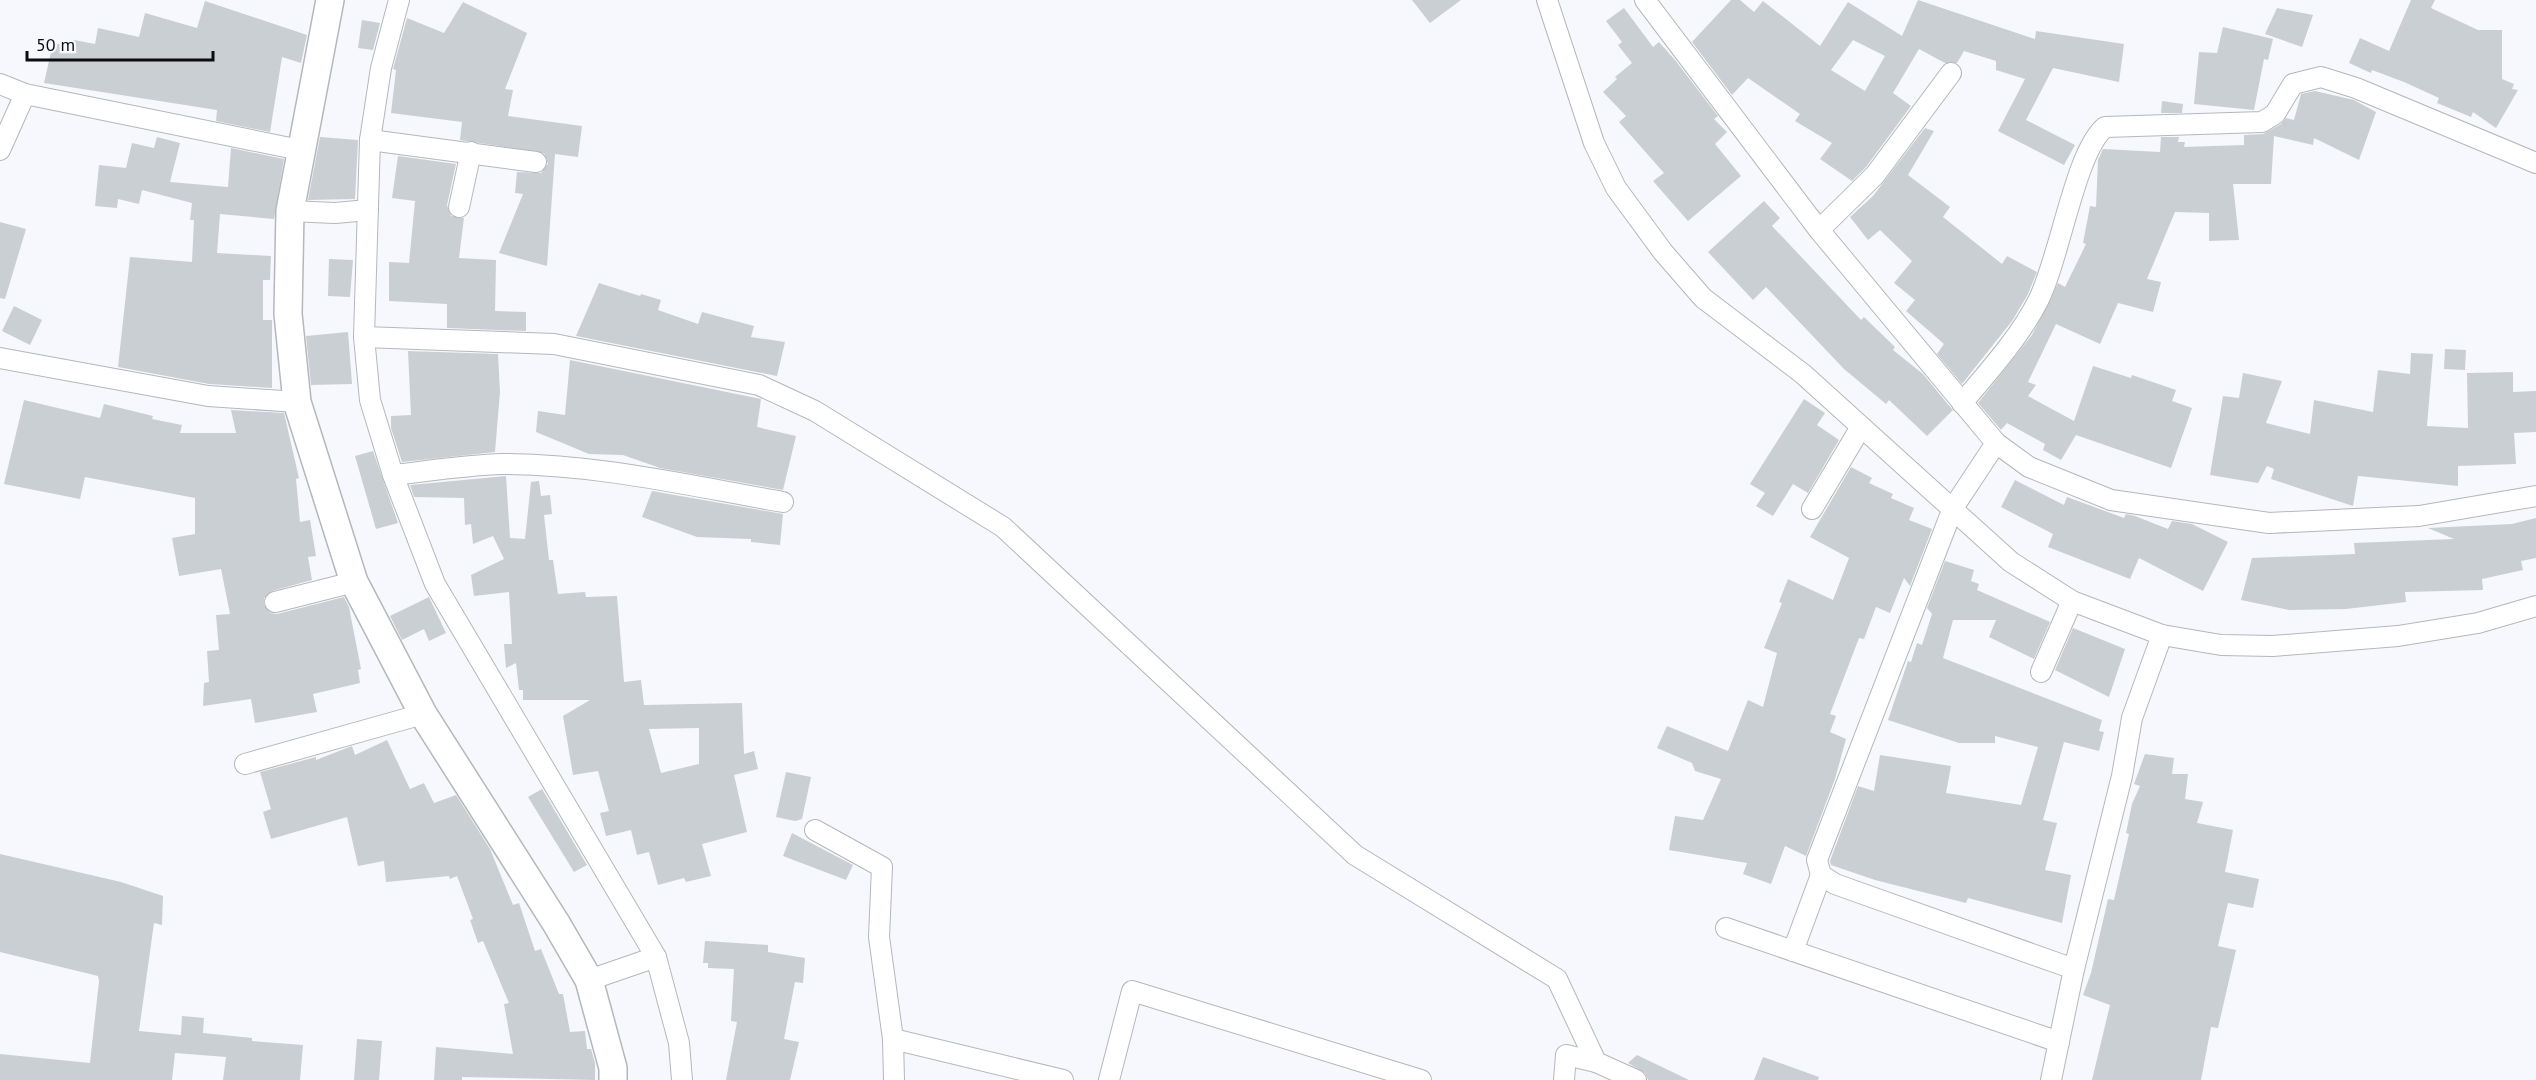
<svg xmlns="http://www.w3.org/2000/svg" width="2536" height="1080" viewBox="0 0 2536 1080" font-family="'PT Sans',sans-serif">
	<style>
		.building { fill: #cacfd3; fill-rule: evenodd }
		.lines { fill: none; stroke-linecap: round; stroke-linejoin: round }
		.street-casing { stroke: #b4b7bc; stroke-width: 22 }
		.secondary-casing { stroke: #b4b7bc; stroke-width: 30 }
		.street { stroke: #fff; stroke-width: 20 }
		.secondary { stroke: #fff; stroke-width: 27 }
	</style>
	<rect width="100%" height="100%" fill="#f6f8fe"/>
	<!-- building -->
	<g class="building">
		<polygon points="1412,0 1461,0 1430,23"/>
		<path d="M 1731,0 L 1740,0 L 1754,12 L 1763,1 L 1820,46 L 1848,2 L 1902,36 L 1918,0 L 2035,39 L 2036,31 L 2124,44 L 2119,82 L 2053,68 L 2026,120 L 2075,145 L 2064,165 L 1998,131 L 2025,79 L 1996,70 L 1996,61 L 1964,51 L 1957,63 L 1945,63 L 1919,49 L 1893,93 L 1911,106 L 1866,167 L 1852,181 L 1820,159 L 1832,143 L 1795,121 L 1800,114 L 1748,78 L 1732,95 L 1692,42 ZM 1853,40 L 1885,56 L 1865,91 L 1831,70 Z"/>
		<polygon points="2411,0 2435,0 2431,8 2478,30 2502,30 2502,79 2514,84 2512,89 2518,90 2496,128 2473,112 2471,117 2437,103 2439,98 2404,82 2372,70 2371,73 2349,63 2360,38 2389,51"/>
		<polygon points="205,1 307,35 301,63 282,57 270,132 216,121 217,110 44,83 53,43 72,47 74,40 95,44 98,28 139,37 145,13 197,28"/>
		<polygon points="463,2 527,33 505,89 513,90 508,116 582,126 578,157 555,154 547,266 499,253 523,194 515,193 517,172 541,173 548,164 544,153 460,140 462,122 391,113 396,70 393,69 407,18 444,33"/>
		<polygon points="1624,8 1653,47 1659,42 1675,60 1718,116 1714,119 1727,132 1715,144 1741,176 1688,221 1653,181 1664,173 1619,122 1626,116 1603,92 1617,79 1615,77 1632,63 1618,45 1622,42 1606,21"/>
		<polygon points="2277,8 2313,15 2302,47 2265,34"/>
		<polygon points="362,20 380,23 373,50 358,48"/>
		<polygon points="2223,27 2273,39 2268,60 2264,59 2254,110 2194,104 2199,52 2217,53"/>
		<polygon points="2315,91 2354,100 2376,112 2359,160 2314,138 2313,145 2274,136 2271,184 2233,184 2239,240 2209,241 2209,213 2175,212 2147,279 2161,282 2153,312 2118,303 2100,344 2056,324 2028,382 2036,385 2028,396 2074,421 2093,366 2131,378 2132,375 2176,390 2172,401 2192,408 2171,468 2076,435 2061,460 2043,450 2045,444 2007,423 2001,430 1978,403 2032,335 2058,283 2065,287 2086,244 2083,243 2090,206 2096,207 2098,160 2103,149 2160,152 2161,137 2179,137 2178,142 2185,142 2184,147 2244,145 2244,135 2263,134 2281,124 2286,118 2294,120 2301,94"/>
		<polygon points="2162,101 2183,104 2182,113 2161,113"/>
		<polygon points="1925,128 1934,131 1908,175 1950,207 1943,217 2002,264 2007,256 2037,272 2027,296 2012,321 1962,384 1937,354 1944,344 1906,311 1915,300 1894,283 1912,261 1880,230 1868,240 1850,217 1873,196"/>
		<polygon points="157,137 180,143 170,182 228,187 231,148 284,159 274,219 220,214 217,253 271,256 270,280 263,280 263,320 272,320 272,388 209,384 118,367 130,257 192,262 194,220 190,220 192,203 142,190 139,204 118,199 117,208 95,206 99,165 126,168 132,143 154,148"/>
		<polygon points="320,137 358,140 355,199 308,200"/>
		<polygon points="398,156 456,164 447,205 451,216 464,218 459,258 496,260 495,311 526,312 526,331 447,328 447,304 389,301 389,262 409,263 415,201 392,198"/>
		<polygon points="1764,201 1780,218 1772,226 1861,320 1864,317 1895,347 1893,350 1923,374 1951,408 1953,410 1927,436 1889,400 1886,404 1844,369 1766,287 1753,300 1708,252"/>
		<polygon points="0,222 26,229 5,299 0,298"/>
		<polygon points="329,259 353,260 350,297 328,296"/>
		<polygon points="599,283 640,296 641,294 661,300 658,310 698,324 702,312 754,326 751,337 785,342 777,376 576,336"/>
		<polygon points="14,306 42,320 30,345 2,331"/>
		<polygon points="348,332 352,384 311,385 306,336"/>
		<polygon points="2445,349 2466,350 2465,370 2444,369"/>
		<polygon points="408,351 498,354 500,392 495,452 402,462 391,428 391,416 411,415"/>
		<polygon points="2411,353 2433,354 2427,426 2468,428 2467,373 2513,372 2513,392 2536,391 2536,432 2514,433 2516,464 2458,466 2458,486 2358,476 2353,506 2271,479 2274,469 2267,466 2258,483 2210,475 2223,396 2239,398 2243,373 2282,381 2266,423 2310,434 2314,400 2373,412 2378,370 2410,374"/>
		<polygon points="570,360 761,399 757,427 796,436 783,490 660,468 623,455 589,454 536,432 538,411 565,415"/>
		<polygon points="1804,399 1825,413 1817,425 1839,440 1808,493 1793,484 1773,516 1756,506 1765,493 1750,484"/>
		<polygon points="24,400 100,418 104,404 153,416 152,419 182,425 180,433 236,433 231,410 284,413 299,478 296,479 300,522 310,520 316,556 308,557 312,580 272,591 264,598 264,605 271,613 277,614 344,597 349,607 361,669 358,670 360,683 313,694 317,712 255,723 251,699 203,706 204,683 209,682 207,651 219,650 216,615 230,614 221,569 179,576 172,538 195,534 195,498 85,477 80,499 4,484"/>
		<polygon points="373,451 398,523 376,529 355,456"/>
		<polygon points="1851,467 1872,478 1869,483 1893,494 1891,498 1914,508 1909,520 1932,529 1910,586 1904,578 1890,613 1876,607 1864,639 1859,638 1830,714 1836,716 1830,732 1846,739 1835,779 1806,856 1785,846 1771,884 1743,874 1747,863 1669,850 1675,816 1703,820 1721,779 1695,771 1692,763 1657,748 1667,726 1728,751 1748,700 1763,707 1777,653 1764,648 1782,603 1779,602 1788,579 1833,600 1849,558 1810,537"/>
		<path d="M 506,476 L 510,538 L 525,539 L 531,482 L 539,481 L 541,496 L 550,495 L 552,514 L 544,515 L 549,560 L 553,560 L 558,594 L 585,592 L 586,597 L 617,596 L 624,682 L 641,680 L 644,705 L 742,703 L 744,754 L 754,751 L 758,769 L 734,775 L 747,832 L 702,844 L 711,876 L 686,882 L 684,878 L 658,885 L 649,852 L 637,855 L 631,830 L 606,836 L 600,813 L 609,811 L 598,771 L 573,775 L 563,716 L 590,700 L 523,700 L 523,690 L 519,690 L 516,663 L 506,668 L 504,644 L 512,644 L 509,592 L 474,596 L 471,575 L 504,559 L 493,536 L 473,544 L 471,524 L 465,525 L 464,498 L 414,497 L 410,485 ZM 699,728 L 699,764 L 661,773 L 649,729 Z"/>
		<polygon points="2015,480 2064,505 2067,497 2124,518 2126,514 2135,516 2168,529 2172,521 2192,524 2228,542 2203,591 2139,558 2130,579 2048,547 2053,534 2001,507"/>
		<polygon points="652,491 783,514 780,545 751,542 751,539 697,537 642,517"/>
		<polygon points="2536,518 2536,558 2521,561 2523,570 2482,579 2483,590 2405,592 2406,602 2346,609 2289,610 2241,600 2252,558 2355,554 2354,543 2454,539 2428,528 2512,524"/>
		<polygon points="1945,561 1974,570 1971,581 1979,584 1977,590 2050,622 2034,659 1989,637 1996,620 1953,620 1943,658 2102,720 2099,731 2104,732 2099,751 2064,742 2043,820 2057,823 2045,870 2071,875 2062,923 1968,898 1966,903 1875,880 1831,865 1830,861 1858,786 1874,791 1880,755 1951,766 1946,793 2021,805 2038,747 1995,736 1995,743 1959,743 1888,720 1908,661 1911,662 1917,643 1922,645 1932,614 1927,608"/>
		<polygon points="429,597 446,633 429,641 424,629 402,640 390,616"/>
		<polygon points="2073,628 2125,649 2109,697 2055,670"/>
		<polygon points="387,740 410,789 424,783 434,803 456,795 490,849 513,905 519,903 535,951 541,949 559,994 563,994 570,1032 585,1031 587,1049 591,1049 595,1063 595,1080 462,1077 462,1080 434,1080 436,1047 513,1054 504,1004 509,1003 483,941 478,943 470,920 473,919 457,876 450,879 449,876 386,882 384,861 358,866 347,817 271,839 263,812 271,809 260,772 316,757 316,760 352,746 355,755"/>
		<polygon points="2145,754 2174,758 2172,774 2188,774 2185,799 2203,802 2197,823 2233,830 2225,872 2259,879 2253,908 2228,903 2218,946 2236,950 2218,1028 2211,1027 2201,1080 2092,1080 2110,1005 2083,995 2091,973 2108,899 2114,900 2129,834 2126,833 2132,804 2140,786 2134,784"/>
		<polygon points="786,772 811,777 802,819 795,821 776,817"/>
		<polygon points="542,789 587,865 574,872 528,797"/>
		<polygon points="792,833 853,865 846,880 783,856"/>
		<polygon points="0,854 121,882 163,896 162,925 154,923 139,1031 181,1035 182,1016 204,1018 203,1033 252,1038 252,1041 303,1045 300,1080 223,1080 226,1057 175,1053 172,1080 0,1080 0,1054 90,1063 99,981 98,976 0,952"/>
		<polygon points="705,941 768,945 768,952 805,958 803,983 795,982 784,1039 799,1042 790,1080 726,1080 737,1022 731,1021 734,969 708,968 708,963 703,963"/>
		<polygon points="357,1039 382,1041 379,1080 354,1080"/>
		<polygon points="1637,1055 1689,1080 1648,1080 1645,1073 1628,1063"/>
		<polygon points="1763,1057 1819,1077 1818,1080 1754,1080"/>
	</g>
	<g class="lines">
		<!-- street casing -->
		<g class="street-casing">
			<g id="street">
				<polyline points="399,0 381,68 370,140 364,337 370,400 393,475 435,584 656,957 679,1043 682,1080"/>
				<polyline points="1547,0 1594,143 1616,188 1663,252 1703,298 1803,374 2011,562 2072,601 2162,635 2221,645 2273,646 2398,636 2478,623 2536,606"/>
				<polyline points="1645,0 1819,230 1996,443 2029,467 2111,500 2269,523 2419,516 2536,496"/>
				<polyline points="0,84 25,94 300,150"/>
				<polyline points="370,140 536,162"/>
				<polyline points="0,150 25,94"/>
				<polyline points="459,207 471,152"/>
				<polyline points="290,211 335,213 368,210"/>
				<polyline points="1819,230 1875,175 1951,73"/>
				<polyline points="364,337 554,344 759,385 815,411 1003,527 1355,855 1557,979 1596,1062 1636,1080"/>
				<polyline points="0,358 208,396 297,402"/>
				<path d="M 1962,403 C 1989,371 2019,338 2038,301 C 2060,258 2075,152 2105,127 L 2262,122 L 2275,114 L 2293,84 L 2321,77 L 2356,88 L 2536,163"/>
				<polyline points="1996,443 1953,508 1817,860 1821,875 1835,884 2074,969"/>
				<path d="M 393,475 C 429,471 466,465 502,464 C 597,464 691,486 783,502"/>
				<polyline points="1812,509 1861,427"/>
				<polyline points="275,602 354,582"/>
				<polyline points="2041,672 2072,601"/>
				<polyline points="245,764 423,714"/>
				<polyline points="815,830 882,867 879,937 893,1039"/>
				<polyline points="1726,928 2059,1042"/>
				<polyline points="1793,951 1821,875"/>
				<polyline points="589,980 656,957"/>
				<polyline points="894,1080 893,1039 1063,1080"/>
				<polyline points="1109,1080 1132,991 1421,1080"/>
				<polyline points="1564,1080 1566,1055 1596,1062"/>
				<polyline points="2051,1080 2074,969 2122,776 2132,718 2162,635"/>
			</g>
		</g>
		<!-- secondary casing -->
		<g class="secondary-casing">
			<polyline id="secondary" points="330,0 290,211 288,314 297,402 354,582 423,714 556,923 589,980 613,1068 613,1080"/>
		</g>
		<!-- street -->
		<use href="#street" class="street"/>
		<!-- secondary -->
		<use href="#secondary" class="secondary"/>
	</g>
	<!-- scale -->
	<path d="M27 51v9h186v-9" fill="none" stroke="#0c0d0f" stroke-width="3"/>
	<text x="36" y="51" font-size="18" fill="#0c0d0f" stroke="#f6f8fe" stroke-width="4.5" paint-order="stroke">50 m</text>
</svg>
